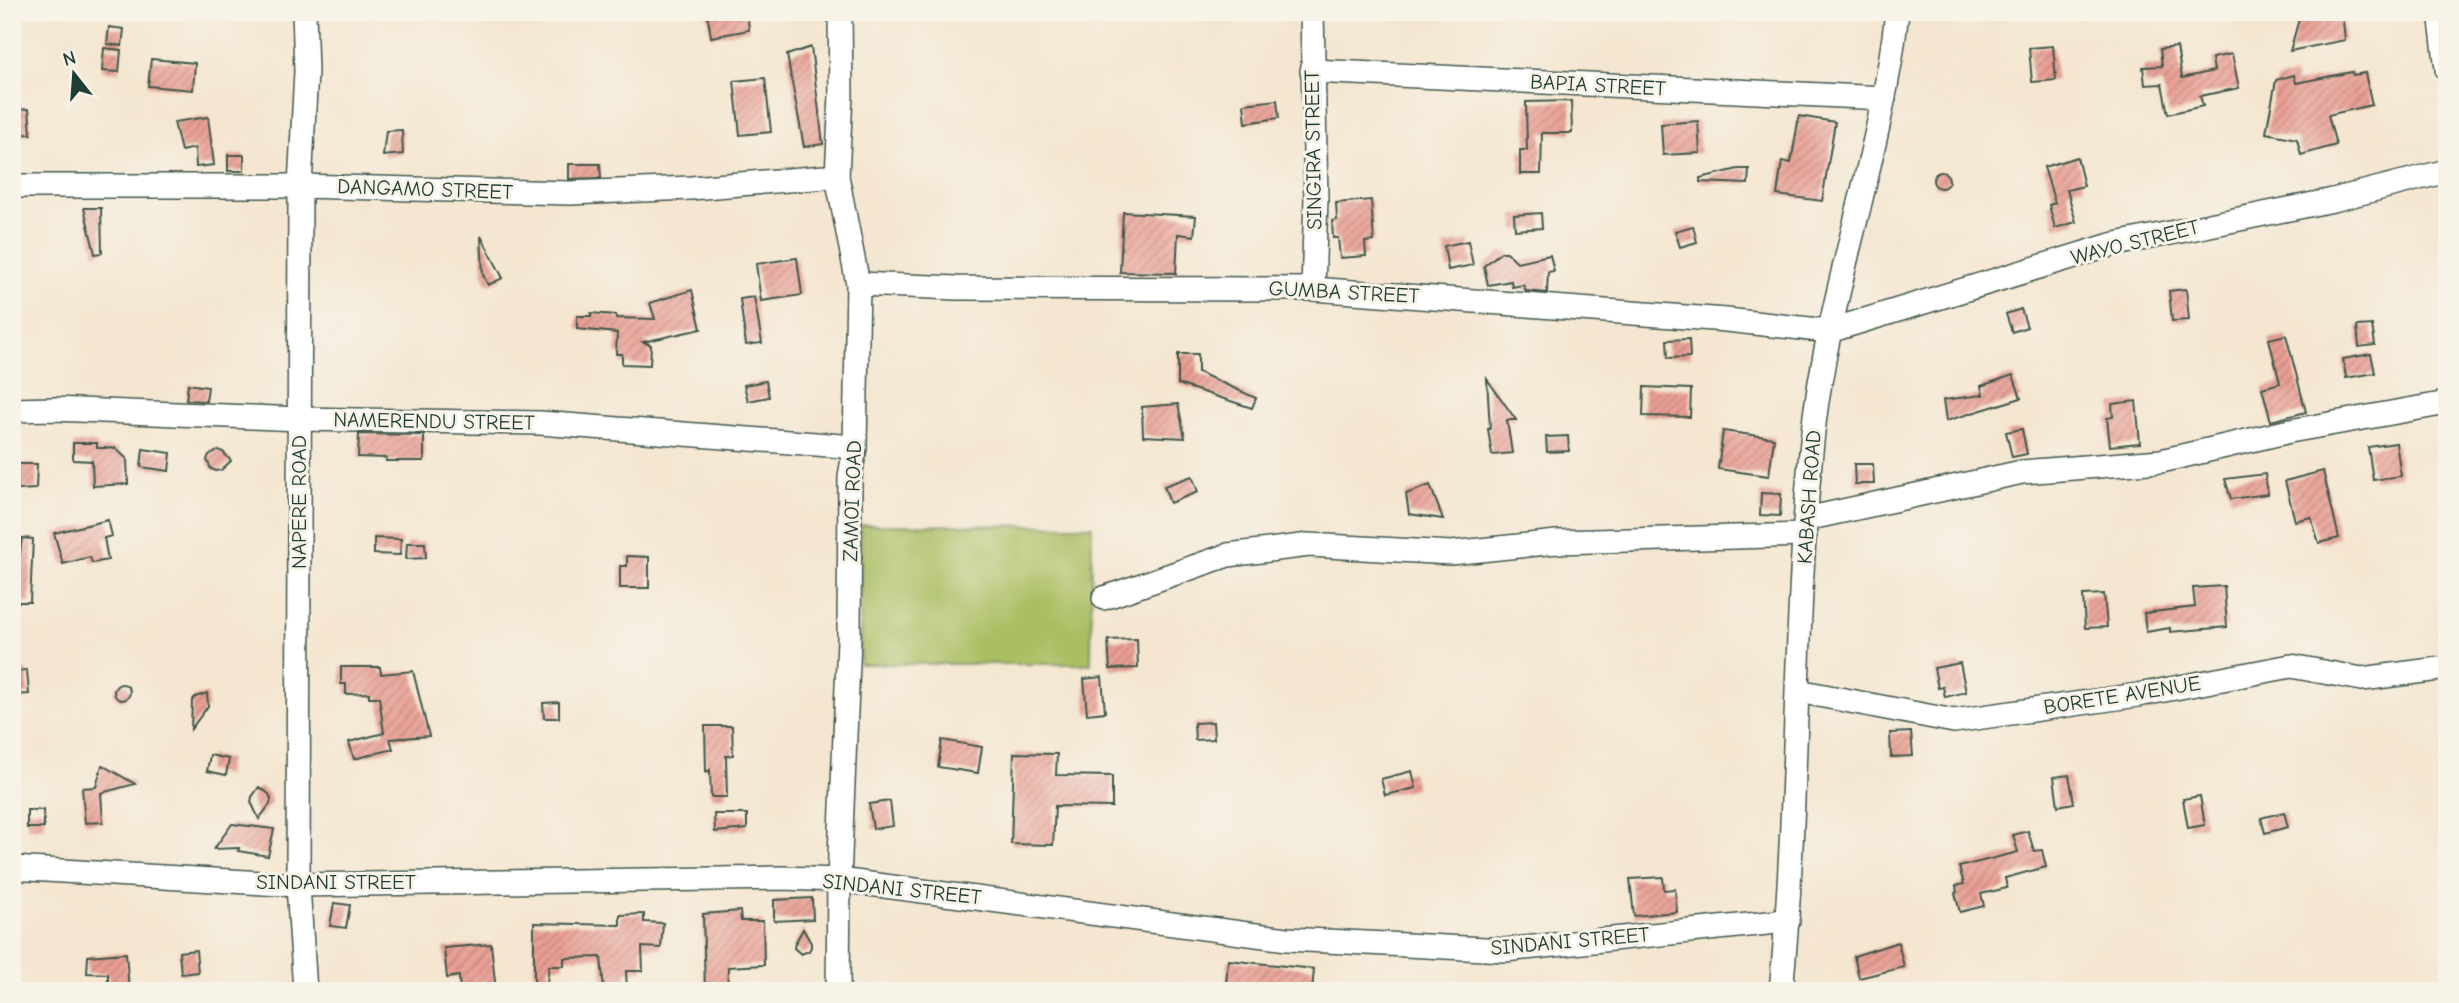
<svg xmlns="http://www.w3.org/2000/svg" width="2459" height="1003" viewBox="0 0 2459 1003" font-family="'Comic Neue',sans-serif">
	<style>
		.grass { fill: #aabe62; stroke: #647e4b; stroke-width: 2 }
		.building { fill: url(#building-hatch) }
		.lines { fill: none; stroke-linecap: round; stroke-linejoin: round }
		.minor-casing { stroke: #3f564b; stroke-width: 26 }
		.minor { stroke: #fff; stroke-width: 23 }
		.labels { text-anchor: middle; stroke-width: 6; stroke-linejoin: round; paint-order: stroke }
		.street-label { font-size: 21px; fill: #1f3d34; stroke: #f7f3e8 }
	</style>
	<defs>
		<pattern id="building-hatch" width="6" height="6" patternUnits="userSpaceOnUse" patternTransform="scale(1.75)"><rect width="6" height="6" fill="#ea9f94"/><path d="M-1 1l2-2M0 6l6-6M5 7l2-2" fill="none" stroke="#bd837a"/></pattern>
	</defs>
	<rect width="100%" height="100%" fill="#f7f3e8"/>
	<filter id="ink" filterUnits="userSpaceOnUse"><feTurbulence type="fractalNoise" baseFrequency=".0143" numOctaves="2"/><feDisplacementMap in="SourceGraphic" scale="14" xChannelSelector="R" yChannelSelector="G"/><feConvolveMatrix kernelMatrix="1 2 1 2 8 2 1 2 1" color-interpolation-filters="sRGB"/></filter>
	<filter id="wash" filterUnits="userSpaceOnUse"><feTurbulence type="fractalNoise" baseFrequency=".00686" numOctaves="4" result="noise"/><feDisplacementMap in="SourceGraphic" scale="28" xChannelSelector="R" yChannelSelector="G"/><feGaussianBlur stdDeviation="1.57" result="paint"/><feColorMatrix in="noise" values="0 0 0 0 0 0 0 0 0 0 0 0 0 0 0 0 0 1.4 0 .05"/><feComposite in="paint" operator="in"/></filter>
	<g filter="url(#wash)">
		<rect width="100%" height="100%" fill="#f4e6d0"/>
		<!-- grass -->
		<polygon class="grass" points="861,525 1092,526 1091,664 860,664"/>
		<g id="blocks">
			<!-- building -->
			<g class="building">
				<polygon points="707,12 747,12 749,30 711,37"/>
				<polygon points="2301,12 2323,15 2342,12 2345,40 2290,51"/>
				<polygon points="109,27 124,29 122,46 107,44"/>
				<polygon points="2053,46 2056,80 2032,82 2029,48"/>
				<polygon points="811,47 823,144 804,147 787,55"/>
				<polygon points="2177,47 2182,78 2214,71 2212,58 2232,54 2239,88 2200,96 2203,106 2168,114 2162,84 2145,85 2143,67 2162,66 2160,49"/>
				<polygon points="104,48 121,50 119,72 102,71"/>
				<polygon points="151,59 195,63 193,90 148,86"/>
				<polygon points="2352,72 2353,75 2365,73 2372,105 2328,115 2336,145 2301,155 2297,139 2266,133 2276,80 2294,75 2296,83"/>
				<polygon points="765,78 771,132 740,135 734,81"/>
				<polygon points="1277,100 1279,118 1246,123 1244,104"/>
				<polygon points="1571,101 1572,133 1542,133 1541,174 1520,174 1520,150 1527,150 1526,102"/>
				<polygon points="29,109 31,134 12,135 12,110"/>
				<polygon points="1799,116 1835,122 1822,201 1777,195 1782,161 1791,163"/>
				<polygon points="208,117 214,165 196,167 195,148 181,151 174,122"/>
				<polygon points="1698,121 1700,153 1663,155 1661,124"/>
				<polygon points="402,130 403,154 383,156 386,131"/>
				<rect x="228" y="155" width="16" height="16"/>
				<polygon points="2077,157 2084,186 2067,190 2076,222 2055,228 2049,205 2055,203 2044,167"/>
				<polygon points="569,164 600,164 601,178 569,179"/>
				<polygon points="1738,169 1749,169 1748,184 1700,182 1700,178"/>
				<circle cx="1941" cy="180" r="8"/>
				<polygon points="1371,200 1374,241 1365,242 1366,256 1340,258 1338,238 1333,238 1332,221 1337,220 1336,203"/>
				<polygon points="84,208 101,208 102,253 95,254"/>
				<polygon points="1123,212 1196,216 1194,236 1178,234 1176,273 1120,272"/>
				<polygon points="1541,213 1542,228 1515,230 1514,215"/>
				<polygon points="1693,226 1697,242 1680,247 1675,231"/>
				<polygon points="481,236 503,278 488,285 483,275"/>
				<polygon points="1468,241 1473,265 1448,270 1444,246"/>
				<polygon points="1501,252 1507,252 1517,262 1550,255 1554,271 1548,272 1547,293 1526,291 1523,285 1512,287 1511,281 1488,285 1484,266"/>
				<polygon points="797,258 802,295 761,301 756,264"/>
				<polygon points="2186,289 2189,320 2172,321 2169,291"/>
				<polygon points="692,290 701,329 643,342 651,345 650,365 622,364 622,354 616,354 617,333 577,329 577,316 591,316 591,313 616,315 616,318 655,319 650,303"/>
				<polygon points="754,297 762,343 746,345 740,299"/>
				<polygon points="2021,309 2027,327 2012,332 2006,314"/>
				<polygon points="2372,325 2375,345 2359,347 2357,326"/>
				<polygon points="2286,335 2306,412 2271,421 2262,388 2280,383 2269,339"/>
				<polygon points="1689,339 1690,357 1668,358 1667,340"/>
				<polygon points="1178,354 1198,354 1198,372 1256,398 1252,408 1178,384"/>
				<polygon points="2371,354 2375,373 2346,378 2343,359"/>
				<polygon points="2013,375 2021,398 1946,421 1943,400 1983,395 1981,386"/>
				<polygon points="1487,379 1516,420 1507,420 1512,453 1492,455 1488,429 1490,429"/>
				<polygon points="766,381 769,397 748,401 744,385"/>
				<polygon points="188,384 208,387 206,401 186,400"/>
				<polygon points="1644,387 1691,389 1690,417 1643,416"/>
				<polygon points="2136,401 2140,443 2110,446 2107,418 2113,417 2112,404"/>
				<polygon points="1178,404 1185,438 1143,436 1142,407"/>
				<polygon points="2022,429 2027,454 2012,457 2006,432"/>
				<polygon points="1723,431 1774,438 1769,476 1718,469"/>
				<polygon points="359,434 424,435 424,461 386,461 386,458 358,457"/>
				<polygon points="1568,436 1569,451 1547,452 1546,437"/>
				<polygon points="73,443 97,443 97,448 115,448 127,459 128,484 93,486 92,461 73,460"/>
				<polygon points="2396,443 2401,476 2373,480 2368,447"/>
				<polygon points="143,449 171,453 169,471 141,467"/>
				<polygon points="218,450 223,452 231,461 221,470 216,471 211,469 207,460 209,455"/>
				<polygon points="17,464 37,464 36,489 18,490"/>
				<polygon points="1854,464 1873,464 1874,484 1855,484"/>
				<polygon points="2323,471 2339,538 2319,543 2311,517 2295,521 2285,481"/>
				<polygon points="2265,474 2268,494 2231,499 2225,479"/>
				<polygon points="1192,476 1198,492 1170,503 1164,486"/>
				<polygon points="1430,485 1443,519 1409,514 1406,494"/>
				<polygon points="1761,493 1781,494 1780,516 1760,515"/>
				<polygon points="108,520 112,536 104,538 108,560 92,563 90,557 63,564 54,533"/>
				<polygon points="22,538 33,539 30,602 13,602"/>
				<polygon points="374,538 401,539 400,555 374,554"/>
				<polygon points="407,543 425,543 426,558 406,559"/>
				<polygon points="627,556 649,557 649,588 620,588 620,566 627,566"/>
				<polygon points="2224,586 2227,627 2170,632 2170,628 2146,632 2144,613 2195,607 2193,588"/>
				<polygon points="2104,594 2107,627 2085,628 2083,595"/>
				<polygon points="1137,639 1138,668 1110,669 1108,640"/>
				<polygon points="1960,663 1966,692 1945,697 1943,687 1938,688 1934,668"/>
				<polygon points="341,667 380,667 381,674 413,671 429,736 390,739 393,749 354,759 349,742 384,733 379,697 369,697 369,693 346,694 346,684 341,684"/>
				<polygon points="27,670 29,694 12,695 12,671"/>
				<polygon points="1102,677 1105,712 1087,714 1084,679"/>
				<circle cx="122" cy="692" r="8"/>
				<polygon points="207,693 208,706 191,729 192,701 195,697"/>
				<polygon points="559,702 559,718 544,718 543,703"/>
				<polygon points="1213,722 1214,739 1195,740 1194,723"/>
				<polygon points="705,726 732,726 733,755 726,756 727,797 711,797 710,770 706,772"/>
				<polygon points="1911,732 1913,756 1891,757 1890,733"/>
				<polygon points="942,740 982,747 978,773 938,767"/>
				<polygon points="1014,753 1057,754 1056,775 1112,776 1112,807 1055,806 1053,845 1011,844"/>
				<polygon points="210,755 229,759 226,775 207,771"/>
				<polygon points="102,765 135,784 101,793 103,822 85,823 82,788 96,787"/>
				<polygon points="1412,771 1416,788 1385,795 1381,779"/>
				<polygon points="2069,775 2074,803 2058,806 2054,777"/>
				<polygon points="259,787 269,794 271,799 270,804 259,819 251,802 252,797"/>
				<polygon points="2200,796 2205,825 2188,828 2183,799"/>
				<polygon points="890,801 893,826 873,829 869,804"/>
				<polygon points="27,810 43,810 44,828 27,828"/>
				<polygon points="2284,812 2288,827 2265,833 2261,818"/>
				<polygon points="714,814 747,814 747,829 715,832"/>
				<polygon points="232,824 274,829 268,856 238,851 239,848 214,849"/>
				<polygon points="2028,831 2034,851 2042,850 2046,867 2005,878 2007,888 1981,894 1984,906 1960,912 1955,893 1957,892 1956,886 1964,884 1959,867 2018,852 2013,835"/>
				<polygon points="1663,877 1664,890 1675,889 1677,912 1634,916 1630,879"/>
				<polygon points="812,898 813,919 774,921 774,900"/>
				<polygon points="334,903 350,905 346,928 330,926"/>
				<polygon points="740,911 741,921 763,921 764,965 728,967 727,991 705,991 703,914"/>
				<polygon points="644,914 644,922 663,923 661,948 642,947 643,971 626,971 627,991 604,991 601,957 564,958 564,966 549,966 546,991 534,991 534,923 620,925 620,915"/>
				<polygon points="803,929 811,943 811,947 809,951 801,954 794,948 795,943"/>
				<polygon points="1898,942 1904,967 1859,978 1854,956"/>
				<polygon points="491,944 496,991 460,991 459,976 447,978 444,948"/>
				<polygon points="196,950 198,972 181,974 179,952"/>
				<polygon points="126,953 129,991 108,991 108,974 87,973 88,956"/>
				<polygon points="1228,960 1314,969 1312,991 1278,991 1226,985"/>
			</g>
		</g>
	</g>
	<g filter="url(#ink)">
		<use href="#blocks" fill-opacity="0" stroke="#3f564b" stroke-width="2"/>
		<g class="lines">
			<!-- minor casing -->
			<g class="minor-casing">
				<g id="minor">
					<polyline points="304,12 306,71 300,186 298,885 305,991"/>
					<polyline points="1312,12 1316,198 1313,289"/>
					<polyline points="2440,12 2447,69"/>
					<polyline points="1312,71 1884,98"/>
					<polyline points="12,186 300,186 570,193 691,188 837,176"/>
					<polyline points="858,284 957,288 1313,289 1726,320 1829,331 2111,245 2333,200 2447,171"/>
					<polyline points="12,410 53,409 299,419 540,423 855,447"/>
					<polyline points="1806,519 2022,472 2161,461 2290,431 2447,403"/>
					<polyline points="1104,598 1228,555 1309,545 1451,553 1557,542 1805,535"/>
					<polyline points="1798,691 1954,721 2138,695 2291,666 2362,679 2447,668"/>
					<polyline points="12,868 298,885 782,878 839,880 1287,939 1505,950 1788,921"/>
					<polyline points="838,991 839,880 849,639 850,477 855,447 858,284 837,176 841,95 840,12"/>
					<path d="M 1781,991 C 1799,805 1793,617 1813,432 C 1829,289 1882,154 1897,12"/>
				</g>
			</g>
			<!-- minor -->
			<use href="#minor" class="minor"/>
		</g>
	</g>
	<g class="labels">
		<!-- street labels -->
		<g class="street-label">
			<text transform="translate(1598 85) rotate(3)" y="7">BAPIA STREET</text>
			<text transform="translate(1313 150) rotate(-91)" y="7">SINGIRA STREET</text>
			<text transform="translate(425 189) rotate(2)" y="7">DANGAMO STREET</text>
			<text transform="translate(2135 242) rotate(-14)" y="7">WAYO STREET</text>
			<text transform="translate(1344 292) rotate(3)" y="7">GUMBA STREET</text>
			<text transform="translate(434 421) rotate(1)" y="7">NAMERENDU STREET</text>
			<text transform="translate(1809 497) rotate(-86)" y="7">KABASH ROAD</text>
			<text transform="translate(852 501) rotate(-88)" y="7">ZAMOI ROAD</text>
			<text transform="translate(299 502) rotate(-90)" y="7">NAPERE ROAD</text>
			<text transform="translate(2122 695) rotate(-9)" y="7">BORETE AVENUE</text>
			<text x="336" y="889">SINDANI STREET</text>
			<text transform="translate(902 889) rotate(6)" y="7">SINDANI STREET</text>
			<text transform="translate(1570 941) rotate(-5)" y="7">SINDANI STREET</text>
		</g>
	</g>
	<!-- margin -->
	<rect width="2459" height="1003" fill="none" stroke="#f7f3e8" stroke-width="42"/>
	<!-- north arrow -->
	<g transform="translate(74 74) rotate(343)" stroke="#f7f3e8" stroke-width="5" paint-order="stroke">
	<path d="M0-5L12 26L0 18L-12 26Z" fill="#1f3d34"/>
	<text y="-10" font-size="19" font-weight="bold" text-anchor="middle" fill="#1f3d34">N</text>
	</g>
</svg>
